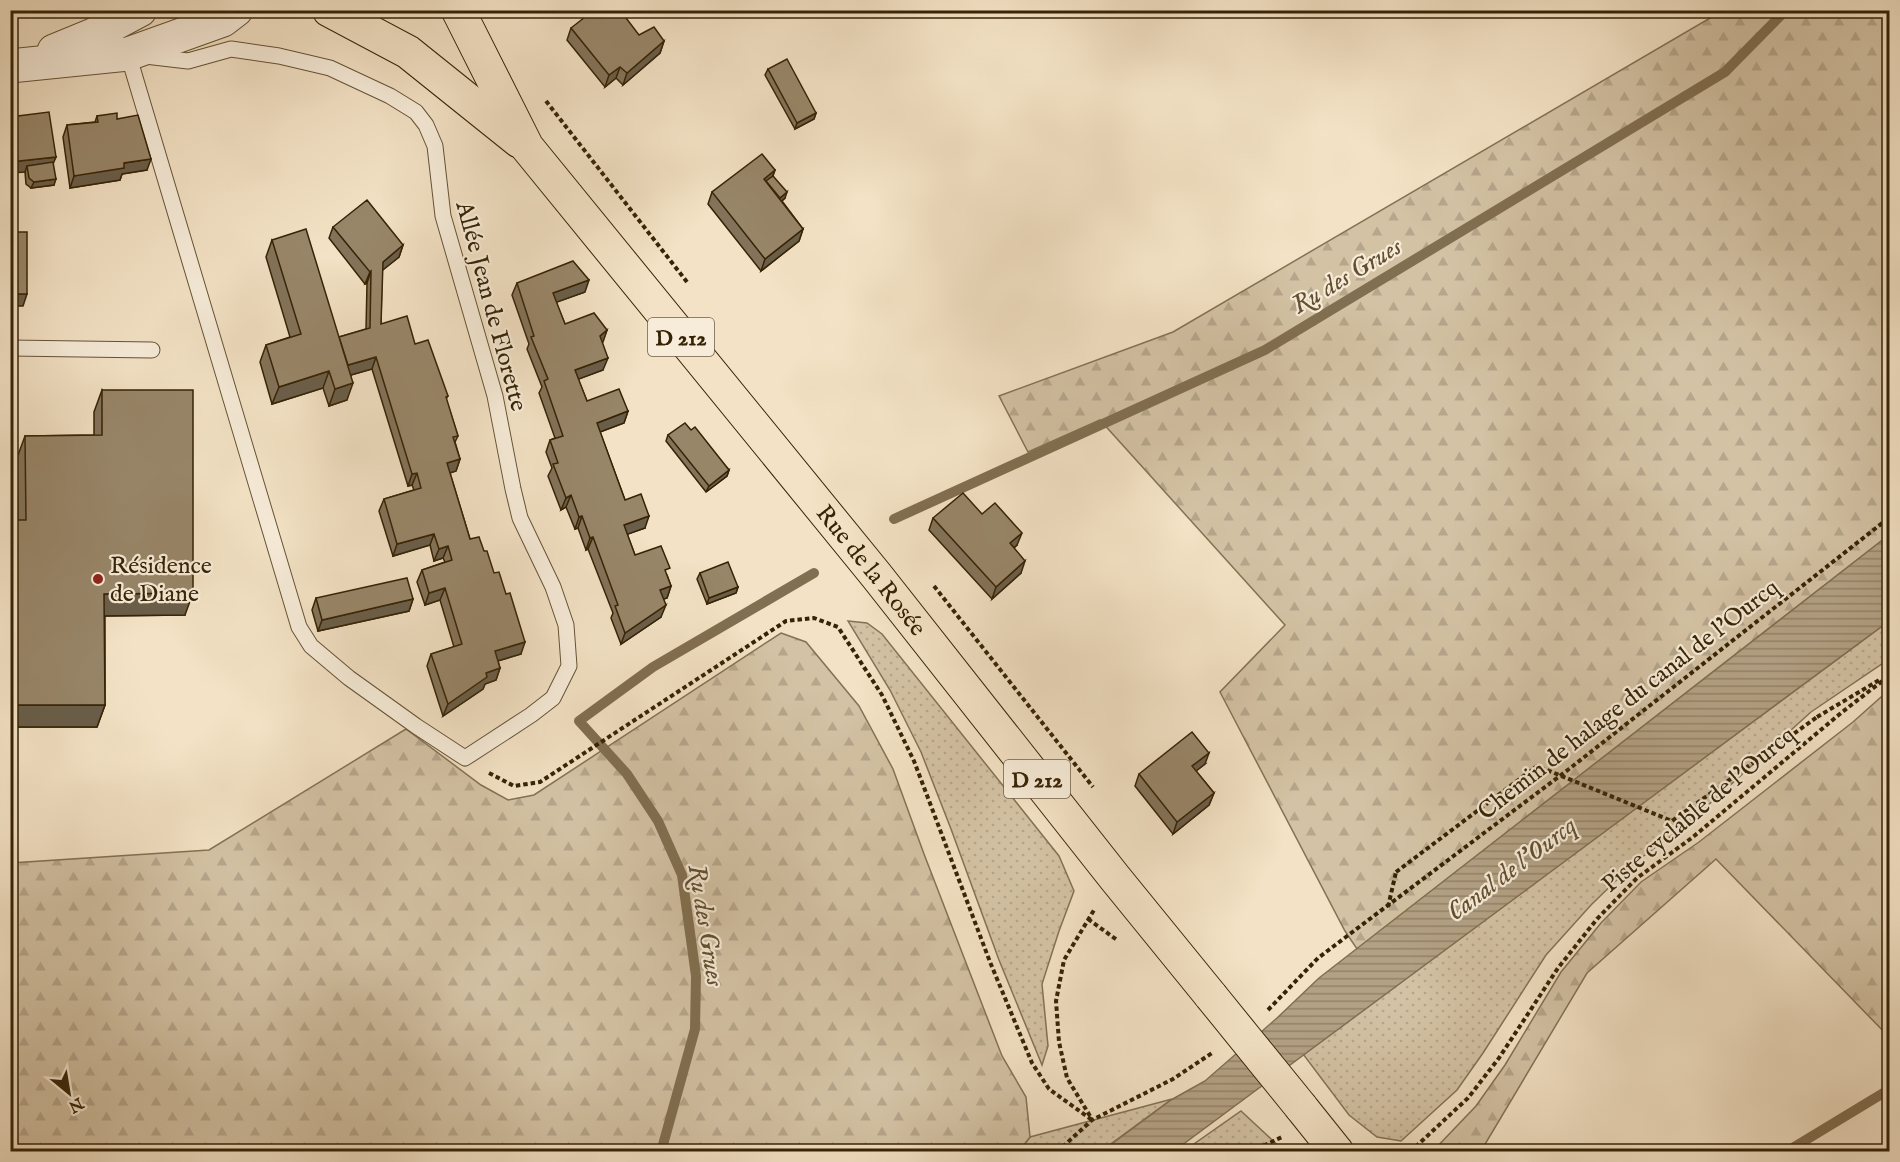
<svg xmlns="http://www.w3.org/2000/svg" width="1900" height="1162" viewBox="0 0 1900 1162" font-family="'IM FELL English',serif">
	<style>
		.grass { fill: url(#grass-dots); stroke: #847254; stroke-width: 1.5 }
		.forest { fill: url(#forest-firs); stroke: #847254; stroke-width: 1.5 }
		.water { fill: url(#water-rules); stroke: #816f51; stroke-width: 1.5 }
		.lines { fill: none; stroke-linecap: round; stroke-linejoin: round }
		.stream { stroke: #816f51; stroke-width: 10 }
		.service-casing { stroke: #655335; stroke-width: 17 }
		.tertiary-casing { stroke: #655335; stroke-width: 35 }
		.primary-casing { stroke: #362305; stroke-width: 35 }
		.path { stroke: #362305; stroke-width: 4; stroke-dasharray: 4.5 3; stroke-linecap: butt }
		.service { stroke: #f7ecd9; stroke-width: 15 }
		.tertiary { stroke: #f7ecd9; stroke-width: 33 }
		.primary { stroke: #f3e2c5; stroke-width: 33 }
		.primary-bridge-casing { stroke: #362305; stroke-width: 35; stroke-linecap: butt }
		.path-bridge { stroke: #362305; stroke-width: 4; stroke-dasharray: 4.5 3; stroke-linecap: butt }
		.primary-bridge { stroke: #f3e2c5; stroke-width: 33 }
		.wall { fill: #83735a; stroke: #362305; stroke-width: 1.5 }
		.shaded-wall { fill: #6a5e4a; stroke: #362305; stroke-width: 1.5 }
		.building { fill: #988669; stroke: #362305; stroke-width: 1.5 }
		.poi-dot { fill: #8f2418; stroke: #f7ecd9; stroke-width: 2 }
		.labels { text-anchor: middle; stroke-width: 4.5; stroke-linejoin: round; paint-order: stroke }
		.shield { fill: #f7ecd9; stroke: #705f45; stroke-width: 1.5 }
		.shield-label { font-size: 22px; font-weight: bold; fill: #362305 }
		.street-label { font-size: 24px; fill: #362305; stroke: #f7ecd9 }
		.poi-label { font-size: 24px; fill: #362305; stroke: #f7ecd9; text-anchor: start }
		.water-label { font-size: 26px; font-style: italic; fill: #624f31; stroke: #f7ecd9 }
	</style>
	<defs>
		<pattern id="grass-dots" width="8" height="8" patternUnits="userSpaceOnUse" patternTransform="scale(1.5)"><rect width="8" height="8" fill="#d3c2a4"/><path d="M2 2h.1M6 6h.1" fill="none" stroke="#b6a68c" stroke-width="1.8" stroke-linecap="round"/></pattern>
		<pattern id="forest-firs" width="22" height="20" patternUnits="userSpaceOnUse" patternTransform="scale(1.5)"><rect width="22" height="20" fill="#d3c2a4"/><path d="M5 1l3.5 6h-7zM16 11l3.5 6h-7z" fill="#b6a68c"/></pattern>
		<pattern id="water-rules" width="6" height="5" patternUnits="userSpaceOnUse" patternTransform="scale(1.5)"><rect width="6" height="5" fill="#b3a184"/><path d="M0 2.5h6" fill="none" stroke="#92836a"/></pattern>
	</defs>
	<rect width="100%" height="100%" fill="#f3e2c5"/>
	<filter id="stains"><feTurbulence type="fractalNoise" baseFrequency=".00333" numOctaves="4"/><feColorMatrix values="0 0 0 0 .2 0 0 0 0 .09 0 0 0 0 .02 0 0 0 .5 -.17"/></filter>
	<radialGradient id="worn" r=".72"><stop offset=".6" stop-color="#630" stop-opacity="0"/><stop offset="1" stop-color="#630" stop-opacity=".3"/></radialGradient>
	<!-- grass -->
	<g class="grass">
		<polygon points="848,621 867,623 882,634 1059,856 1074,891 1059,931 1042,984 1048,1046 1042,1065 999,960 951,829 921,752 890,690"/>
		<polygon points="1889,621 1889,659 1811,712 1685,826 1634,863 1591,905 1546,955 1483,1053 1457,1090 1401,1141 1377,1137 1349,1115 1303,1054"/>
		<polygon points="1172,1099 1101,1151 1019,1152 1030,1137"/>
		<polygon points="1241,1111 1284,1151 1184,1151"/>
	</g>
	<!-- forest -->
	<g class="forest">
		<polygon points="1722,11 1889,11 1889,535 1357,949 1345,931 1220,692 1285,625 1100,420 1028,452 999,396 1173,332"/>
		<polygon points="781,633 806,642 859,706 893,769 924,854 1002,1056 1026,1097 1030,1137 1019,1151 11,1151 11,863 209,850 406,729 481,785 508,800 534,795"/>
		<polygon points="1889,690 1889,1037 1716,859 1587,973 1481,1151 1433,1151 1476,1106 1505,1065 1561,972 1601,923 1641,882 1699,842 1853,722"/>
	</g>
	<!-- water -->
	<polygon class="water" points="1889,535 1889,621 1174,1151 1101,1152 1171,1100 1205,1081 1277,1018 1319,978"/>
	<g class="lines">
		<!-- stream -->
		<g class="stream">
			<polyline points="894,519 1265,350 1725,72 1786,10"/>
			<polyline points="661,1152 695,1029 696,976 682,875 658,821 627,774 579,721 653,667 814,573"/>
			<polyline points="1786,1152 1890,1089"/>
		</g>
		<!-- service casing -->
		<g class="service-casing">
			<g id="service">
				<polygon points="231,49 279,56 330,68 390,96 416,112 426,125 435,146 443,216 495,396 513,489 520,518 553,587 566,625 569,666 553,698 531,715 465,758 416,726 349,678 311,646 299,627 128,54 188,61"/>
				<polyline points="10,348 152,350"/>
			</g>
		</g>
		<!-- tertiary casing -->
		<g class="tertiary-casing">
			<g id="tertiary">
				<polyline points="54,51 93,35 140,10"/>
				<polyline points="10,66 128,54 223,20 236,10"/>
			</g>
		</g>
		<!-- primary casing -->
		<g class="primary-casing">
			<g id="primary">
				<polyline points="329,10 408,52 519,141"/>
				<path id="s1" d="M 458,10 L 527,147 L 876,575 L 1115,878 L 1211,996"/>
				<polyline points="1301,1107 1337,1152"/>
			</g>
		</g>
		<!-- path -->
		<g class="path">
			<polyline points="546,101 687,282"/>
			<polyline points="934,586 1093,787"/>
			<polyline points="1817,717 1881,679"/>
			<polyline points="489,773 514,786 540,782 786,621 814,618 838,627 882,695 914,761 990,962 1032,1063 1049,1089 1092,1120"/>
			<polyline points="1388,907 1396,872"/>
			<polyline points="1088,919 1117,940"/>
			<polyline points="1268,1010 1318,958 1569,769 1890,517"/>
			<polyline points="1090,1116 1067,1078 1059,1042 1056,1001 1064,960 1094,910"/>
			<polyline points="1057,1152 1092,1120 1173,1079 1212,1053"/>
			<polyline points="1250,1152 1282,1137"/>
			<polyline points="1410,1152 1468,1098 1499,1058 1558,968 1597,919 1637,878 1693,837 1841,713 1890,675"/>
		</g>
		<!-- service -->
		<use href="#service" class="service"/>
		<!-- tertiary -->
		<use href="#tertiary" class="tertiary"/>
		<!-- primary -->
		<use href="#primary" class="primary"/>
		<!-- primary-bridge casing -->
		<g class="primary-bridge-casing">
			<polyline id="primary-bridge" points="1211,996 1301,1107"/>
		</g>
		<!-- path-bridge -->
		<polyline class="path-bridge" points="1396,872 1537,766 1672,821 1817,717"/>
		<!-- primary-bridge -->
		<use href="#primary-bridge" class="primary-bridge"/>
	</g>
	<!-- wall -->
	<g class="wall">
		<polygon points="571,28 639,35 664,41 660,53 623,85 616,78 605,87 567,40"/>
		<polygon points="768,69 816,113 814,119 795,129 765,75"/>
		<polygon points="97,116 117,119 147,170 122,174 120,180 70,188 63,137 67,125 95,122"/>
		<polygon points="10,117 56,157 53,162 54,185 31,188 26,184 25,172"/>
		<polygon points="775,170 773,176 785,198 782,201 803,229 799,241 761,271 708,204 712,192"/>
		<polygon points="333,227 403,245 399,257 382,270 381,324 415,344 448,396 446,399 458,436 455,442 460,459 456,471 450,473 470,539 484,551 521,654 498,661 500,668 496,680 485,684 483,689 443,716 427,666 431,654 454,647 440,600 425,605 417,582 422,570 445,562 443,558 434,561 430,545 393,556 379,511 384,499 414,490 412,485 408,486 372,369 351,375 347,400 329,406 323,388 272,404 260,362 266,345 290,337 266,257 272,240 339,337 366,329 367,283 365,284 329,238"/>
		<polygon points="517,283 585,292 556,302 565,324 607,330 602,343 603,370 578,379 587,401 628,411 624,423 600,432 625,500 645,528 627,534 635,555 667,575 671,586 667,598 663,599 661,617 621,644 611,618 613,613 588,549 586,550 578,528 575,529 566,507 561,510 548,476 552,468 546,452 550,440 555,438 539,393 542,387 527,349 529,344 512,295"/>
		<polygon points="102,390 185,615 105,616 105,705 97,727 10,727 10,533 15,520 18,520 17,458 25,436 94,435 94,412"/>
		<polygon points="691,430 729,470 727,476 706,492 666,441 668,435"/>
		<polygon points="982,514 1017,545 1014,548 1021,573 992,599 929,530 933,518"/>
		<polygon points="700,573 738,587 736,593 707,604 697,579"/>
		<polygon points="316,598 413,599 409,611 318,631 312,610"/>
		<polygon points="1205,764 1196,771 1214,793 1209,805 1173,834 1135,786 1139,774"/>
	</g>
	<!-- shaded-wall -->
	<g class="shaded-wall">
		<polygon points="664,41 660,53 623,85 627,73"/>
		<polygon points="620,67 616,78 605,87 609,75"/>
		<polygon points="816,113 814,119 795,129 797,123"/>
		<polygon points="56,157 51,169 27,166 25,172 10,173 10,162"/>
		<polygon points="151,159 147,170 122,174 120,180 70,188 74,176 124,163"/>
		<polygon points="775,170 770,182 764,187 764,179"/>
		<polygon points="56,179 54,185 31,188 34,182"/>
		<polygon points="787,192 785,198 773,208 776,202"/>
		<polygon points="803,229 799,241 761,271 765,259"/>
		<polygon points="403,245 399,257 378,274 383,262"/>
		<polygon points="371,271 367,283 365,284 370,272"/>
		<polygon points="589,280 585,292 549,305 553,293"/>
		<polygon points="10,294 27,294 23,306 10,306"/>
		<polygon points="607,330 603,342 595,348 600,336"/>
		<polygon points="376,357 372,369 340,378 345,366"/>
		<polygon points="608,358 603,370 571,382 575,370"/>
		<polygon points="329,371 323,388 272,404 279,387"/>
		<polygon points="353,383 347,400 329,406 335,389"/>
		<polygon points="628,411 624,423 592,435 597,423"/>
		<polygon points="460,459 456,471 443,475 447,463"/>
		<polygon points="729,470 727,476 706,492 709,486"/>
		<polygon points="417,473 412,485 408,486 412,474"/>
		<polygon points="571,495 566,507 561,510 566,498"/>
		<polygon points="582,516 578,528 575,529 579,517"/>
		<polygon points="649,516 645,528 620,537 624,525"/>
		<polygon points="1022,533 1017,545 1006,555 1010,543"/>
		<polygon points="434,534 430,545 393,556 397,544"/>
		<polygon points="593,537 588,549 586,550 590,538"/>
		<polygon points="448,546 443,558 434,561 439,549"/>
		<polygon points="1025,561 1021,573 992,599 996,587"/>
		<polygon points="671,586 667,598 655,602 660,590"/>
		<polygon points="738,587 736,593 707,604 709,598"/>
		<polygon points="445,588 440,600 425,605 429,593"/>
		<polygon points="193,593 185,615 97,616 104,594"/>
		<polygon points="413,599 409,611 318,631 322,620"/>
		<polygon points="666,605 661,617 621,644 625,633"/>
		<polygon points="525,642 521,654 490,663 495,651"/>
		<polygon points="500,668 496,680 485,684 483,689 443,716 448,704 486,673"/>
		<polygon points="15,705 105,705 97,727 10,727 10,718"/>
		<polygon points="1209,753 1205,764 1187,778 1192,766"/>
		<polygon points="1214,793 1209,805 1173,834 1177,822"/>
	</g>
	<!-- building -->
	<g class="building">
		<polygon points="594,10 620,10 639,35 654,27 664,41 627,73 620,67 609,75 571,28"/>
		<polygon points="787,59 816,113 797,123 768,69"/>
		<polygon points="49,112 56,157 10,162 10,117"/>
		<polygon points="117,113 117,119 138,115 151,159 124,163 124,168 74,176 67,125 98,122 97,116"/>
		<polygon points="762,154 775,170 764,179 803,229 765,259 712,192"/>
		<polygon points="53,162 56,179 34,182 29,178 27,166"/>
		<polygon points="773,176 787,192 780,198 766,181"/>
		<polygon points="367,200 403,245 383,262 381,324 407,316 415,344 428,340 448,396 446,397 458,436 453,437 460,459 447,463 470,539 479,537 484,551 487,551 494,573 499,572 506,594 510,593 525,642 495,651 500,668 486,673 487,677 448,704 431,654 462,644 445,588 429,593 422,570 452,560 448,546 439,549 434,534 397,544 384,499 421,488 417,473 412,474 376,357 348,365 339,337 370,328 371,271 370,272 333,227"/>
		<polygon points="306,229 353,383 335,389 329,371 279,387 266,345 301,334 272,240"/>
		<rect x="10" y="232" width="17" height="62"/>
		<polygon points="573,261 589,280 553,293 565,324 594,313 607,330 600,336 608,358 575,370 587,401 619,389 628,411 597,423 625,500 641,494 649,516 624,525 635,555 661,546 670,568 665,570 671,586 660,590 666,605 625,633 615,606 618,605 593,537 590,538 582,516 579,517 571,495 566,498 553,464 558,463 550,440 563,436 544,381 548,379 531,337 534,336 517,283"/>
		<polygon points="102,390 193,390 193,593 104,594 105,705 15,705 15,520 26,520 25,436 102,435"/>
		<polygon points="685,423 691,430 695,427 729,470 709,486 668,435"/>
		<polygon points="963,493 982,514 995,503 1022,533 1010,543 1025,561 996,587 933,518"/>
		<polygon points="728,562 738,587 709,598 700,573"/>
		<polygon points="407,578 413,599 322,620 316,598"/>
		<polygon points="1192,732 1209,753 1192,766 1214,793 1177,822 1139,774"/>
	</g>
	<!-- markers -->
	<circle class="poi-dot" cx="98" cy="579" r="6"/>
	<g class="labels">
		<!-- shield labels -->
		<g class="shield">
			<rect x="648" y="318" width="66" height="38" rx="4.5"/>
			<rect x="1004" y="760" width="66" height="38" rx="4.5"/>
		</g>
		<g class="shield-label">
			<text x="681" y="345">D 212</text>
			<text x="1037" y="787">D 212</text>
		</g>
		<!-- street labels -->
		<g class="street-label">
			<text transform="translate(492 306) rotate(75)" y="8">Allée Jean de Florette</text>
			<text dy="8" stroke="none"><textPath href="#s1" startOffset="699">Rue de la Rosée</textPath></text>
			<text transform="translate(1628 699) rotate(-38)" y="8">Chemin de halage du canal de l'Ourcq</text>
			<text transform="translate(1698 809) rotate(-40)" y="8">Piste cyclable de l'Ourcq</text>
		</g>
		<!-- poi labels -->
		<g class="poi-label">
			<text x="110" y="573">Résidence<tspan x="110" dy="28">de Diane</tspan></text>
		</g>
		<!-- water labels -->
		<g class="water-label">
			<text transform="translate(1346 275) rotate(-31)" y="9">Ru des Grues</text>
			<text transform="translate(1511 868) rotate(-37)" y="9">Canal de l'Ourcq</text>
			<text transform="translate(707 925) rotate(81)" y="9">Ru des Grues</text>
		</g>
	</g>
	<!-- margin -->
	<rect width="1900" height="1162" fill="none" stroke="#f3e2c5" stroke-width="36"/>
	<rect x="12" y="12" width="1876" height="1138" fill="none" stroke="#362305" stroke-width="3"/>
	<rect x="18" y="18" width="1864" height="1126" fill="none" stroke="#362305" stroke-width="1.5"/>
	<!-- north arrow -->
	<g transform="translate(69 1093) rotate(150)" stroke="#f7ecd9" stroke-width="4.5" paint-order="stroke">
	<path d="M0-4.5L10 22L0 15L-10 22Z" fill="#362305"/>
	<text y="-9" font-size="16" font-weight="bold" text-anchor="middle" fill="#362305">N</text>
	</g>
	<rect width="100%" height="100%" filter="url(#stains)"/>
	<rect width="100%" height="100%" fill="url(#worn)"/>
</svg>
